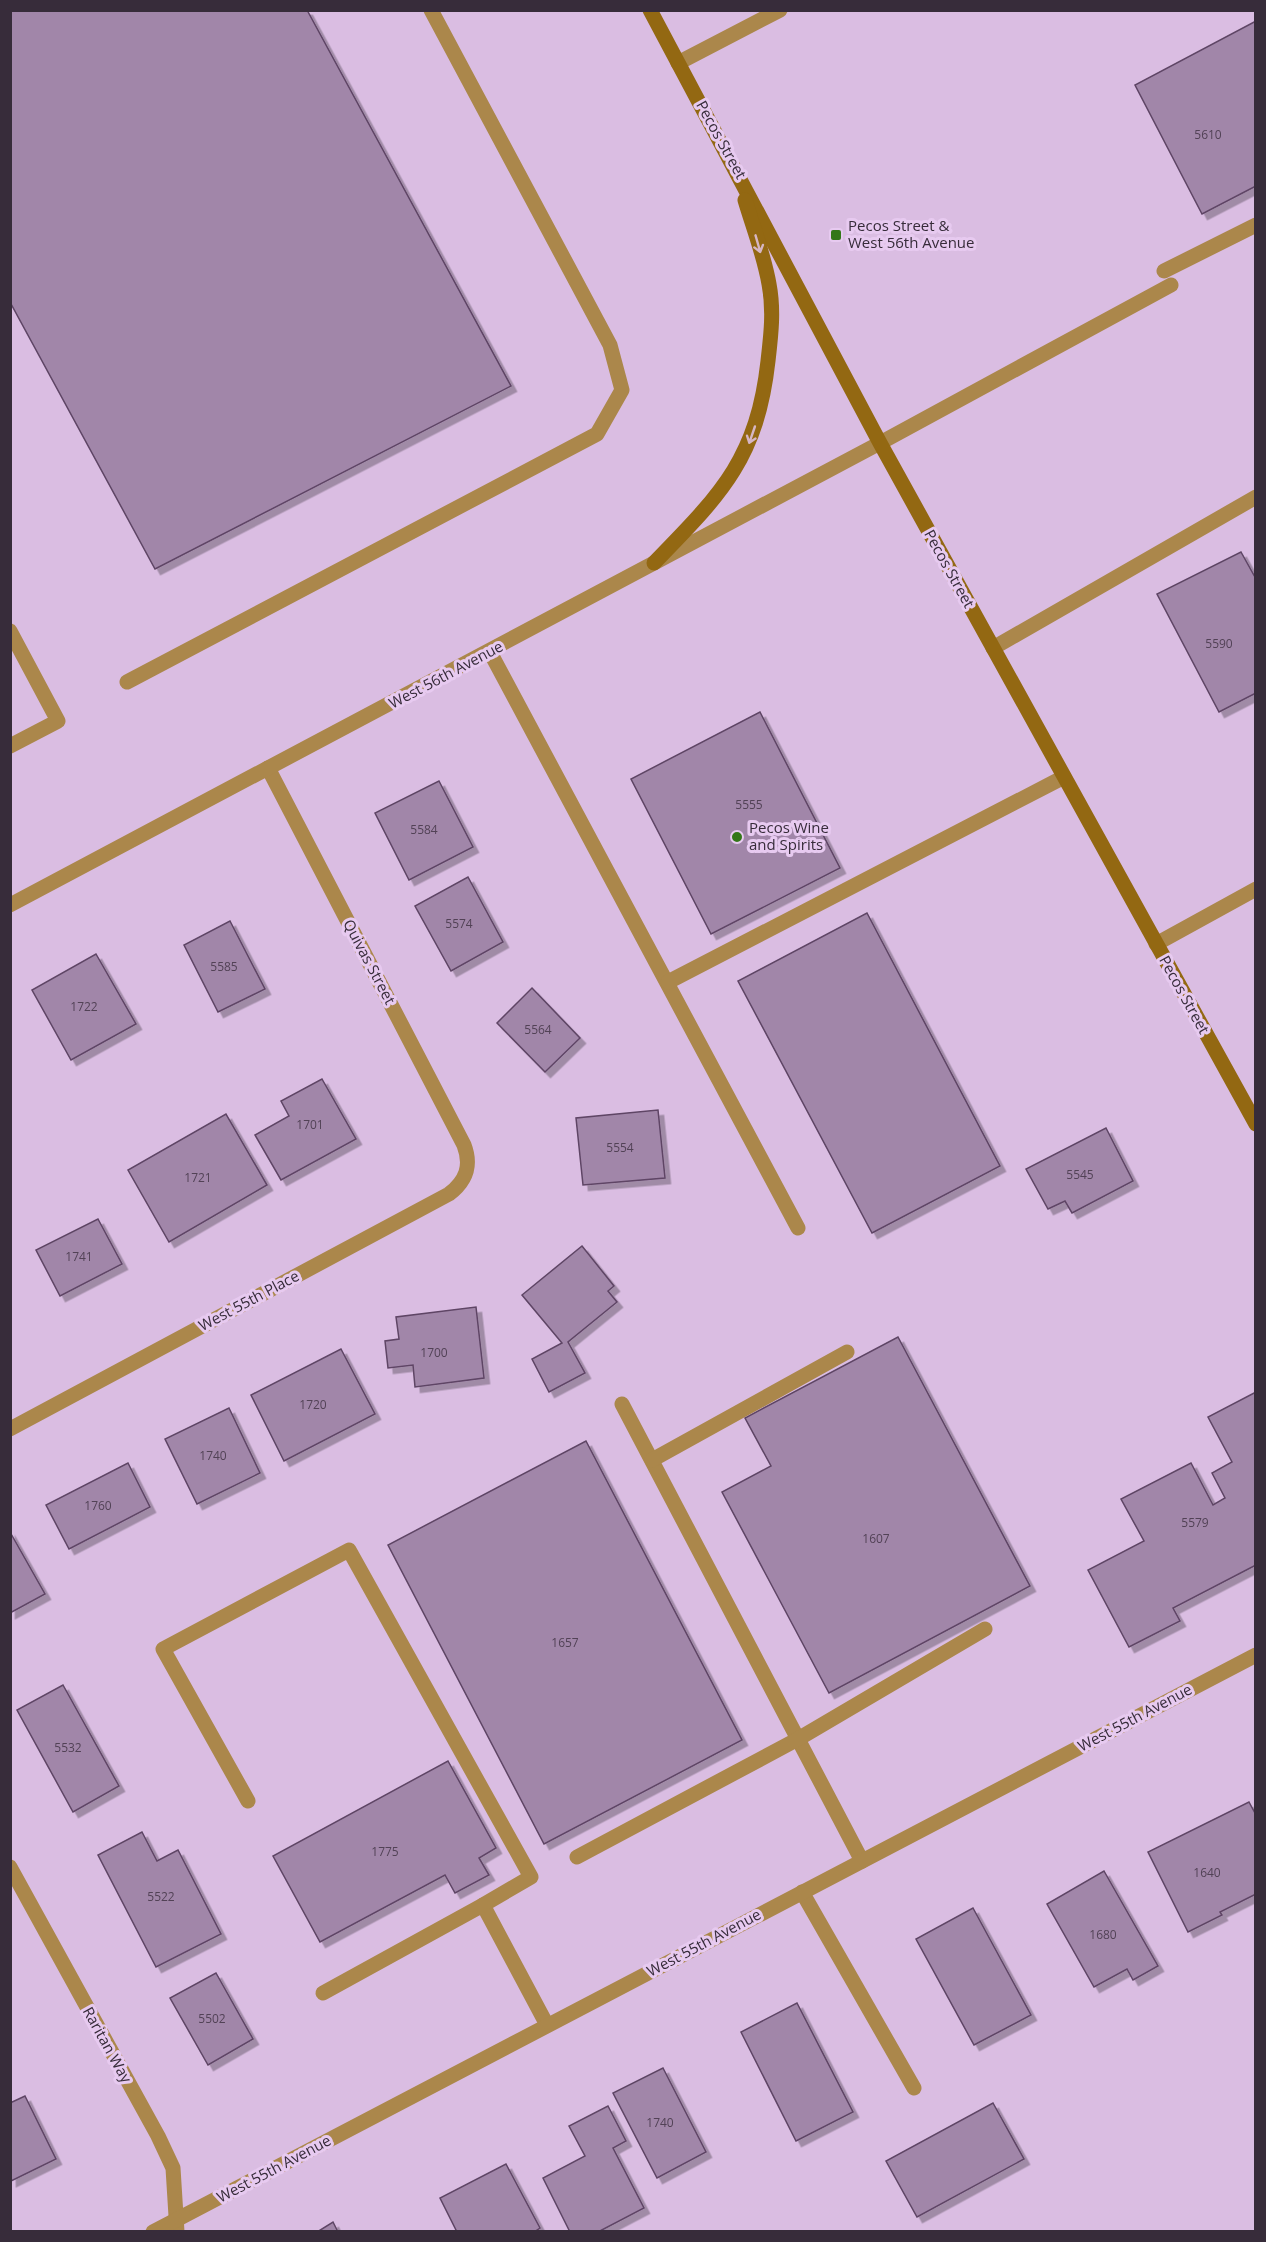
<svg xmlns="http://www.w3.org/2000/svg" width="1266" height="2242" viewBox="0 0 1266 2242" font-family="'Open Sans',sans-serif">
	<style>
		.building { fill: #a186a9; stroke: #5e4565; stroke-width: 1.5; filter: url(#shadow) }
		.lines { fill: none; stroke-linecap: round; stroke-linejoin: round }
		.service { stroke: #ab874b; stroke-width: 15 }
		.minor { stroke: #ab874b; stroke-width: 15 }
		.tertiary { stroke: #ab874b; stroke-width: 15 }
		.secondary { stroke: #936812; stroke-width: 15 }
		.oneway { stroke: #d6b6c4 }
		.poi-dot { fill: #337718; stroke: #e7caf0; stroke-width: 2 }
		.labels { text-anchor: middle; stroke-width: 6; stroke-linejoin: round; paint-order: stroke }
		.number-label { font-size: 12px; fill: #524256 }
		.street-label { font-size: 15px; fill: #372c3a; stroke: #e7caf0 }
		.poi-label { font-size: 15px; fill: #372c3a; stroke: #e7caf0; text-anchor: start }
	</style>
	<defs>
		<filter id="shadow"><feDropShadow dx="5.5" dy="5.5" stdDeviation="0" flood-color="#0004"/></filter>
	</defs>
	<rect width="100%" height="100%" fill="#dabde2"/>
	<!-- building -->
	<g class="building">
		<polygon points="10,10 307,10 511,386 155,569 10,302"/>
		<polygon points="1256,21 1256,186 1202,214 1135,85"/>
		<polygon points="1241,552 1256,579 1256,693 1219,712 1157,594"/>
		<polygon points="760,712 840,868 711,934 631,779"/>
		<polygon points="439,781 473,847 409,880 375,813"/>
		<polygon points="468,877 503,942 451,971 415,906"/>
		<polygon points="867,913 1000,1166 872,1233 738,981"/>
		<polygon points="230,921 265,989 218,1012 184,945"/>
		<polygon points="96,954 136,1024 71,1060 32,990"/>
		<polygon points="532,988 580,1038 545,1072 497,1023"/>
		<polygon points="322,1079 356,1139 281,1180 255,1135 289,1116 281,1101"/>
		<polygon points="658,1110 665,1178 583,1185 576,1118"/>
		<polygon points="226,1114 267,1185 169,1242 128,1170"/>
		<polygon points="1106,1128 1133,1181 1072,1213 1065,1201 1048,1209 1026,1169"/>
		<polygon points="98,1219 122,1264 60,1296 36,1250"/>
		<polygon points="582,1246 614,1286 608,1291 617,1302 568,1342 585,1373 549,1392 532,1359 562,1343 522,1295"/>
		<polygon points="476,1307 484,1378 415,1387 413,1365 388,1368 385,1341 399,1339 396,1317"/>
		<polygon points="898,1337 1030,1586 829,1693 722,1492 771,1466 745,1418"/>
		<polygon points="341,1349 375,1414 284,1461 251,1395"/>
		<polygon points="1256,1392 1256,1565 1173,1608 1180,1621 1129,1647 1088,1570 1144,1541 1121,1499 1191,1463 1213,1505 1225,1498 1212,1473 1232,1462 1208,1417"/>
		<polygon points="229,1408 260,1473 197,1504 165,1439"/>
		<polygon points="586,1441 742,1740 544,1844 388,1545"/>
		<polygon points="128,1463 150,1507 69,1549 46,1505"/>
		<polygon points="10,1532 45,1594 10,1613"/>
		<polygon points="63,1685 119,1786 73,1812 17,1710"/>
		<polygon points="448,1761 496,1848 479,1858 489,1875 455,1893 445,1875 320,1942 273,1856"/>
		<polygon points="1249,1802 1256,1815 1256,1894 1220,1912 1222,1915 1188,1932 1148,1852"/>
		<polygon points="142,1832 157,1861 178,1850 221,1934 156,1967 98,1855"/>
		<polygon points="1104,1871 1158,1966 1133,1980 1127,1969 1094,1987 1047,1904"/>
		<polygon points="973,1908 1031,2015 974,2045 916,1939"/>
		<polygon points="216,1973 253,2039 208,2065 170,1998"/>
		<polygon points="797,2003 853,2112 796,2141 741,2032"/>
		<polygon points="663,2068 706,2152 657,2178 613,2093"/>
		<polygon points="25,2096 56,2159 11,2181 10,2103"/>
		<polygon points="993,2103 1024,2159 917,2217 886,2161"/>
		<polygon points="608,2106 626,2141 613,2148 644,2208 598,2232 570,2232 543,2178 585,2156 569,2126"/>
		<polygon points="506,2164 540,2228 534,2232 457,2232 440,2198"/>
		<polygon points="333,2222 338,2232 317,2232"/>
	</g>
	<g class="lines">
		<!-- service -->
		<g class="service">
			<polyline points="678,63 780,10"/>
			<polyline points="1164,271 1256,225"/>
			<polyline points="880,443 1171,285"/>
			<polyline points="10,631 58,721 10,746"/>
			<polyline points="993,648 1256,497"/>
			<polyline points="490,652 798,1228"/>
			<polyline points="127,682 597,434 622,390 610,345 431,10"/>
			<polyline points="1156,944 1256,889"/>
			<polyline points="668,982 1064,777"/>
			<polyline points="622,1404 862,1861"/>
			<polyline points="652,1460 847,1352"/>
			<polyline points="248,1801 163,1649 349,1550 531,1877 483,1905 547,2025"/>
			<polyline points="577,1857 798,1739 985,1629"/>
			<polyline points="802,1892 914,2088"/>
			<polyline points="323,1993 483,1905"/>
		</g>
		<!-- minor -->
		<g class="minor">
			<path d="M 10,1429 L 449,1194 C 466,1181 472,1166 464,1145 L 268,768"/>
			<polyline points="10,1867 158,2136 173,2168 177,2232"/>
			<polyline points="153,2232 1256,1655"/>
		</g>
		<!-- tertiary -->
		<polyline class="tertiary" points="10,905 880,443"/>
		<!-- secondary -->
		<g class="secondary">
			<polyline points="650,10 880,443 1256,1124"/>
			<path d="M 654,563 C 720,495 757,460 768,361 C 771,335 774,310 769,284 C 764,255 753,227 745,200"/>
		</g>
	</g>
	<!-- one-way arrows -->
	<defs><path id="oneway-shaft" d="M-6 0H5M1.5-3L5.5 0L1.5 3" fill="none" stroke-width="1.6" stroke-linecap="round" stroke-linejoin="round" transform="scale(1.5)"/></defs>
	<g class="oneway">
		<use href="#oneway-shaft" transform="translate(758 244) rotate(74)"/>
		<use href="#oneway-shaft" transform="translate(752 435) rotate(109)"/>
	</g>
	<!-- markers -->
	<g class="poi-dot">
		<rect x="830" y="229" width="12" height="12" rx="3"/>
		<circle cx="737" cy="837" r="6"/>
	</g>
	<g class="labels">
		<!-- number labels -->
		<g class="number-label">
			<text x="1208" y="139">5610</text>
			<text x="1219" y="648">5590</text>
			<text x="749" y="809">5555</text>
			<text x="424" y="834">5584</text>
			<text x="459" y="928">5574</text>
			<text x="224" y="971">5585</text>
			<text x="84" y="1011">1722</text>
			<text x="538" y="1034">5564</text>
			<text x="310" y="1129">1701</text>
			<text x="620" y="1152">5554</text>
			<text x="1080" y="1179">5545</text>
			<text x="198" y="1182">1721</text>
			<text x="79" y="1261">1741</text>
			<text x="434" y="1357">1700</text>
			<text x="313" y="1409">1720</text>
			<text x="213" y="1460">1740</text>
			<text x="98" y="1510">1760</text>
			<text x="1195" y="1527">5579</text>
			<text x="876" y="1543">1607</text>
			<text x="565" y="1647">1657</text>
			<text x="68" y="1752">5532</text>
			<text x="385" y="1856">1775</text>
			<text x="1207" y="1877">1640</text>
			<text x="161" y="1901">5522</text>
			<text x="1103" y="1939">1680</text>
			<text x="212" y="2023">5502</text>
			<text x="660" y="2127">1740</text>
		</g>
		<!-- street labels -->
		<g class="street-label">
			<text transform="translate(721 140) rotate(61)" y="5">Pecos Street</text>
			<text transform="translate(949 569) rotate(61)" y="5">Pecos Street</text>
			<text transform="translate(446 675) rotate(-28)" y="5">West 56th Avenue</text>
			<text transform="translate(369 962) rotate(62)" y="5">Quivas Street</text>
			<text transform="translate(1184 995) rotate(61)" y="5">Pecos Street</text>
			<text transform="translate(249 1301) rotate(-28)" y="5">West 55th Place</text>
			<text transform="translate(1135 1718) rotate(-28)" y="5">West 55th Avenue</text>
			<text transform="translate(704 1943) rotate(-28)" y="5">West 55th Avenue</text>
			<text transform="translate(107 2045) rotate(61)" y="5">Raritan Way</text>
			<text transform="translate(274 2169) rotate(-28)" y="5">West 55th Avenue</text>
		</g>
		<!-- poi labels -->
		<g class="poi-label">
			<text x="848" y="231">Pecos Street &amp;<tspan x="848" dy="17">West 56th Avenue</tspan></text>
			<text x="749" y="833">Pecos Wine<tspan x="749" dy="17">and Spirits</tspan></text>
		</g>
	</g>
	<!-- border -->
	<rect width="1266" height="2242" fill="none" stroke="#372c3a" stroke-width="24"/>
</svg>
